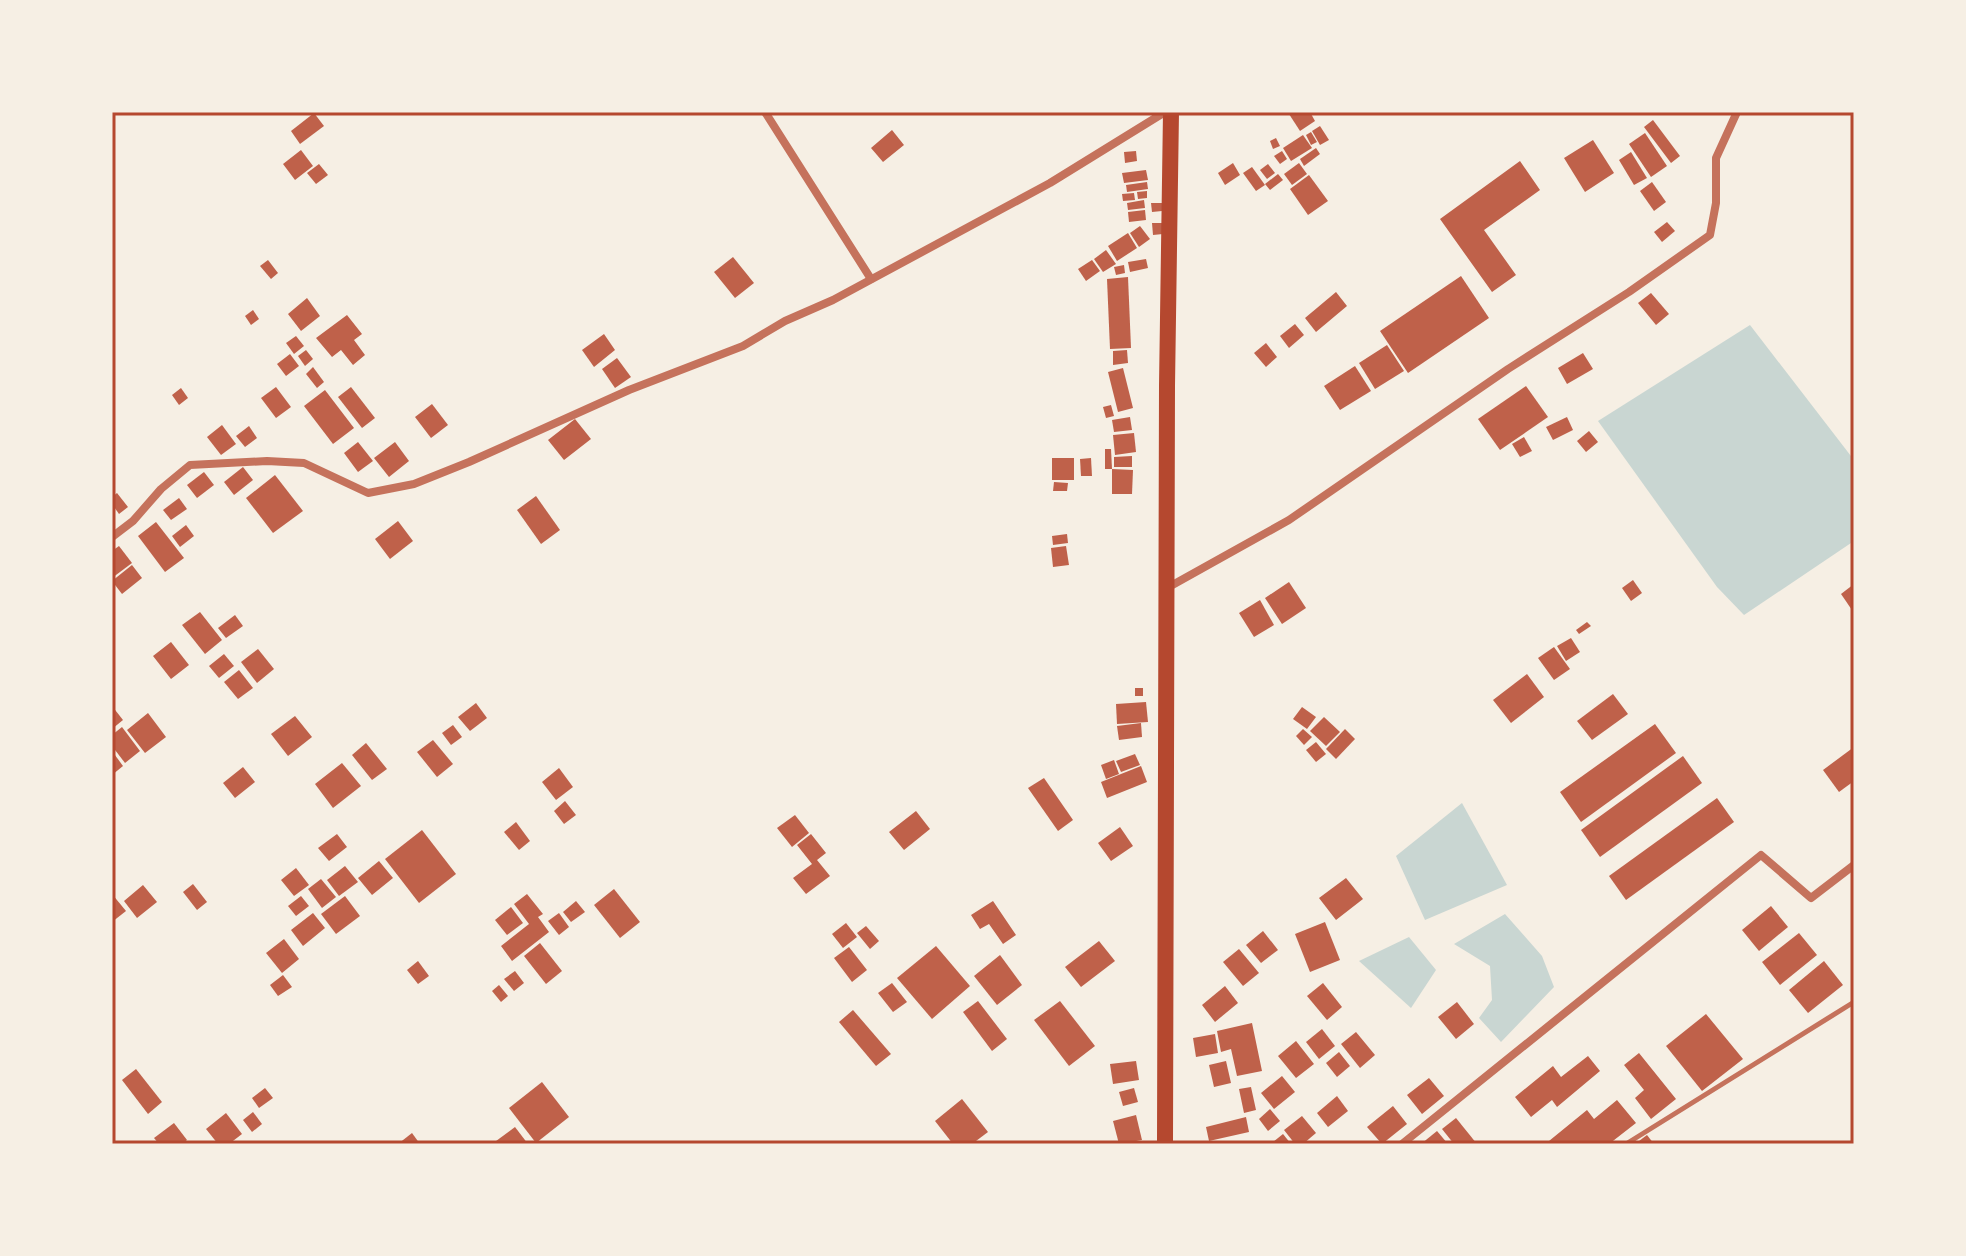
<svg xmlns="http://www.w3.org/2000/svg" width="1966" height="1256" viewBox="0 0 1966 1256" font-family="'Sofia Sans Condensed',sans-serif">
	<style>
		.water { fill: #c9d6d2 }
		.building { fill: #bf614a }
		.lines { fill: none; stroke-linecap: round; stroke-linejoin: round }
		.service { stroke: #c5725c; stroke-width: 5 }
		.minor { stroke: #c5725c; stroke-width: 8 }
		.trunk { stroke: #b5482f; stroke-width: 16 }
		.neatline { fill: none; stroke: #b5482f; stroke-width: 3 }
	</style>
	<rect width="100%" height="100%" fill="#f6efe4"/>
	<!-- water -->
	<g class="water">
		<polygon points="1750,325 1854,460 1854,541 1744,615 1717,587 1598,421"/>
		<polygon points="1462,803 1507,885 1425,920 1396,856"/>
		<polygon points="1505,914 1542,956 1554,987 1501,1042 1479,1018 1492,1000 1490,966 1454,944"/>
		<polygon points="1409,937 1436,970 1411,1008 1359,961"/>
	</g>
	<!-- building -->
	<g class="building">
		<polygon points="1292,112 1310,112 1315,121 1300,131 1289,114"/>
		<polygon points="314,113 324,126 300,144 291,131"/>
		<polygon points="1653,120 1680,156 1671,163 1644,127"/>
		<polygon points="1320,126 1329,140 1320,145 1312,131"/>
		<polygon points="892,130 904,145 883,162 871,148"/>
		<polygon points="1311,132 1317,142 1311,145 1306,135"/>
		<polygon points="1645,133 1667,166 1651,177 1629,144"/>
		<polygon points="1303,135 1312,148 1291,161 1283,148"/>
		<polygon points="1276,138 1280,146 1273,149 1270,141"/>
		<polygon points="1593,140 1614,173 1585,192 1564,158"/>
		<polygon points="1316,148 1320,154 1304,166 1300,159"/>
		<polygon points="301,150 313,166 295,180 283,164"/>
		<polygon points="1136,151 1137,161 1125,163 1124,152"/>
		<polygon points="1282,151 1287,159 1280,164 1274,156"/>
		<polygon points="1631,152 1647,178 1634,185 1619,160"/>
		<polygon points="1520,161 1540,190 1484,230 1516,275 1492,292 1440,219"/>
		<polygon points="1233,163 1240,175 1225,185 1218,173"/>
		<polygon points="1299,163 1307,174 1292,185 1284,174"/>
		<polygon points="319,164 328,175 316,184 307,173"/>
		<polygon points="1268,164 1275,173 1267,179 1260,170"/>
		<polygon points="1252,167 1265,185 1256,191 1243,173"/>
		<polygon points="1146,170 1148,180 1124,183 1122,173"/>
		<polygon points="1278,174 1283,180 1270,190 1265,184"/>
		<polygon points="1309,175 1328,201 1308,215 1290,189"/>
		<polygon points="1147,182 1148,189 1127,192 1126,185"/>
		<polygon points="1652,182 1666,202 1654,211 1640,191"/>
		<polygon points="1147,191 1147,198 1138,199 1137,192"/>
		<polygon points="1134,193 1135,200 1123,201 1122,194"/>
		<polygon points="1144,200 1145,208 1128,210 1127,203"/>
		<polygon points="1151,203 1162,203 1162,211 1152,212"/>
		<polygon points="1145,210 1146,220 1129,222 1128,212"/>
		<polygon points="1667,222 1675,231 1662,242 1654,232"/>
		<polygon points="1152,223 1163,223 1163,234 1153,235"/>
		<polygon points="1140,226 1150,239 1139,247 1130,233"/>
		<polygon points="1128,233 1137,248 1117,261 1108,246"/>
		<polygon points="1106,250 1116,264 1103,272 1094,259"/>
		<polygon points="733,257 754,283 735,298 714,272"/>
		<polygon points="1146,259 1148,268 1130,272 1128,262"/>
		<polygon points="268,260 278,273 271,279 260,266"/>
		<polygon points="1092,260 1100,271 1086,281 1078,269"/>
		<polygon points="1124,265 1125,273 1116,275 1114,267"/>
		<polygon points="1461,276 1489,318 1408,373 1380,331"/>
		<polygon points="1128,277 1131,348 1110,349 1107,279"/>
		<polygon points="1336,292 1347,306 1316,332 1305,318"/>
		<polygon points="1651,293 1669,314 1656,325 1638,303"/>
		<polygon points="307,298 320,316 301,331 288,314"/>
		<polygon points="253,310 259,319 251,325 245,316"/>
		<polygon points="347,315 362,334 354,340 365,355 353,365 341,350 332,357 316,338"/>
		<polygon points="1295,324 1304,335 1289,348 1280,336"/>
		<polygon points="604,334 615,350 594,367 582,350"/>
		<polygon points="296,336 304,346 294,354 286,343"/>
		<polygon points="1266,343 1277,357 1266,367 1254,353"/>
		<polygon points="1387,345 1404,371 1375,389 1359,363"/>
		<polygon points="306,350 313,359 305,366 298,356"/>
		<polygon points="1127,350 1128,363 1113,365 1113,351"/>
		<polygon points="1583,353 1593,369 1567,384 1558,368"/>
		<polygon points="290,354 299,366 286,376 277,364"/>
		<polygon points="617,358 631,377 615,388 602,369"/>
		<polygon points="1355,366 1371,391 1340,410 1324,386"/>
		<polygon points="313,367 324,382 317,388 306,374"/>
		<polygon points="1123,368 1133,408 1118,412 1108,372"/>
		<polygon points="1526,386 1548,417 1500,450 1478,419"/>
		<polygon points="276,387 291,407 276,418 261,398"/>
		<polygon points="351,387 375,418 362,428 338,397"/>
		<polygon points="181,388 188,398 179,405 172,395"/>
		<polygon points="325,390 354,428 333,444 304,406"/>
		<polygon points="432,404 448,425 431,438 415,417"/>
		<polygon points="1111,405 1114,416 1106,418 1103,407"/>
		<polygon points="1130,417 1132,430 1114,432 1112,420"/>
		<polygon points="1567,417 1573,430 1553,440 1546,427"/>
		<polygon points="575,419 591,439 564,460 548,440"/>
		<polygon points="222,425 236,444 221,455 207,437"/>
		<polygon points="249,426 257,438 245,447 236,436"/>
		<polygon points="1589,431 1598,442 1586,452 1577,441"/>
		<polygon points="1134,433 1136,452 1115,455 1113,435"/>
		<polygon points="1524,437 1532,451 1520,457 1512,444"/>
		<polygon points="358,442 373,461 358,472 344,453"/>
		<polygon points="395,442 409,461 389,477 374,458"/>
		<polygon points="1105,449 1111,449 1112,469 1105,469"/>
		<polygon points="1132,456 1132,467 1114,467 1114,457"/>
		<rect x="1052" y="458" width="22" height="22"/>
		<polygon points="1091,458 1092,476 1081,476 1080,459"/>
		<polygon points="243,467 253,480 234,495 224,482"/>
		<polygon points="1112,469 1133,470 1132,494 1112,494"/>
		<polygon points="204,472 214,485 197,498 187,485"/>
		<polygon points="275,475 303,511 273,533 246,498"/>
		<polygon points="1054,482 1068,483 1067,491 1053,491"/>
		<polygon points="117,493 128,507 119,514 112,504 112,497"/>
		<polygon points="536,496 560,530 541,544 517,510"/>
		<polygon points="179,498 187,509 171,520 163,510"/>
		<polygon points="398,521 413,541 390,559 375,539"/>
		<polygon points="156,522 184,558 165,572 138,536"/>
		<polygon points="186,525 194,536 180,547 172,536"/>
		<polygon points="1067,534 1068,543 1053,545 1052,536"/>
		<polygon points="119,546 132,563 112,578 112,551"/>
		<polygon points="1066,546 1069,565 1053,567 1051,548"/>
		<polygon points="132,565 142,578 122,594 112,581"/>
		<polygon points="1633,580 1642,593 1631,601 1622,588"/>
		<polygon points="1289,582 1306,608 1282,624 1265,598"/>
		<polygon points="1854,584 1854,613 1841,594"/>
		<polygon points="1260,600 1274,625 1254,637 1239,613"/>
		<polygon points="200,612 222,640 205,654 182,625"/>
		<polygon points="235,615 243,626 226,638 218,628"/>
		<polygon points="1587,622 1591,626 1579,634 1576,630"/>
		<polygon points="1571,638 1580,652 1566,661 1557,646"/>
		<polygon points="171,642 189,665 171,679 153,656"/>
		<polygon points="1554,647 1570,669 1554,680 1538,658"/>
		<polygon points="258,649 274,669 257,683 241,662"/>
		<polygon points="224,654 234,666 219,678 209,666"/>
		<polygon points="239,670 253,688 238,699 224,682"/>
		<polygon points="1527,674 1544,697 1511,723 1493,700"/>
		<rect x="1135" y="688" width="8" height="8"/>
		<polygon points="1613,694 1628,714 1592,740 1577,721"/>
		<polygon points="1146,702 1148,722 1117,724 1116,704"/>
		<polygon points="476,703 487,718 470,731 458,717"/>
		<polygon points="112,706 123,720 112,729"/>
		<polygon points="1302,707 1316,717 1307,729 1293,719"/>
		<polygon points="148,713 166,737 145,753 127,730"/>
		<polygon points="295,716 312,737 288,756 271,734"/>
		<polygon points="1324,717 1340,732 1326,746 1310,731"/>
		<polygon points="1141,723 1142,737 1119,740 1117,726"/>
		<polygon points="1655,724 1676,753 1581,822 1560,792"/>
		<polygon points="453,725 462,737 451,745 442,733"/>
		<polygon points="122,727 140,751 125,763 112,746 112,735"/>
		<polygon points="1303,729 1312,737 1304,745 1296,736"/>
		<polygon points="1345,729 1355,739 1336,759 1326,749"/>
		<polygon points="433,740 453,764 437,777 417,752"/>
		<polygon points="1316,742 1326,754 1316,762 1306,750"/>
		<polygon points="366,743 387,769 372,780 352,755"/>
		<polygon points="1854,747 1854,781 1839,792 1823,770"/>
		<polygon points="112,751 123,766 112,775"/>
		<polygon points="1135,754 1140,765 1121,772 1116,761"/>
		<polygon points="1683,756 1702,783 1600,857 1581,830"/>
		<polygon points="1114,760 1119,774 1106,779 1101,765"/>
		<polygon points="342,763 361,786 333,808 315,784"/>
		<polygon points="1141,766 1147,782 1107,798 1101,782"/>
		<polygon points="243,767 255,782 235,798 223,783"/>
		<polygon points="559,768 573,787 556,800 542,782"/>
		<polygon points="1044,778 1073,820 1058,831 1028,788"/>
		<polygon points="1717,798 1734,822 1626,900 1609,876"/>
		<polygon points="565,801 576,815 564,824 554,811"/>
		<polygon points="916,811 930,829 904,850 889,832"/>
		<polygon points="795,815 809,833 792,847 777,828"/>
		<polygon points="516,822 530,841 519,850 504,832"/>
		<polygon points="1120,827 1133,846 1111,861 1098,843"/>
		<polygon points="422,830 456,874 419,903 385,859"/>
		<polygon points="337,834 347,847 329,861 318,848"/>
		<polygon points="811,834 826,853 817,860 830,876 806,894 793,878 812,864 797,845"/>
		<polygon points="379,861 393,878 372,895 358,878"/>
		<polygon points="345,866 358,882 339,896 327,880"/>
		<polygon points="296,868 309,885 294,896 281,880"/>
		<polygon points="1346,878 1363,899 1336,920 1319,898"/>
		<polygon points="321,879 336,897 322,908 308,889"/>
		<polygon points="193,884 207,902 197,910 183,892"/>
		<polygon points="143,885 157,902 137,918 124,901"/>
		<polygon points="614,889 640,922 620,938 594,905"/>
		<polygon points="112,894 126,911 112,922"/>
		<polygon points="527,894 543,914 538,917 549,932 512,961 501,946 529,924 514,904"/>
		<polygon points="301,896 309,906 296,916 288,906"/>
		<polygon points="345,896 360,916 336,934 321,914"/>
		<polygon points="576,901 585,912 571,922 563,912"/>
		<polygon points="993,901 1016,935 1003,944 989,924 980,929 971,915"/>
		<polygon points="1771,906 1788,927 1759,951 1742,930"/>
		<polygon points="511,907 523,923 507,935 495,920"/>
		<polygon points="313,913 325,928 303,946 291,930"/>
		<polygon points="559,913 569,927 559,935 548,921"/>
		<polygon points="1325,922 1340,960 1310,972 1295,934"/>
		<polygon points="846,923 857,937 843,948 832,934"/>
		<polygon points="866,926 879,941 870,949 857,933"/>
		<polygon points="1263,931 1278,950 1261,963 1246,945"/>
		<polygon points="1799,933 1817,955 1780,985 1762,962"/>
		<polygon points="284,939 299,959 282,973 266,953"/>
		<polygon points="1099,941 1115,961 1081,987 1065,967"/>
		<polygon points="540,943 562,971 546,984 524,956"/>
		<polygon points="936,946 970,986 932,1019 897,978"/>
		<polygon points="849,947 867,970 852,982 834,958"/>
		<polygon points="1239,949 1259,973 1243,986 1223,962"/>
		<polygon points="1000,955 1022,985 997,1005 974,976"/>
		<polygon points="418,961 429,976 418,984 407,970"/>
		<polygon points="1824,961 1843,985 1808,1013 1789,990"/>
		<polygon points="515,971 524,983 514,991 504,979"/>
		<polygon points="283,975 292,987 278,996 270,985"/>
		<polygon points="892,983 907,1002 893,1012 878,993"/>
		<polygon points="1323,983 1342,1007 1327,1020 1307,996"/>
		<polygon points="499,985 508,996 501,1002 492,991"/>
		<polygon points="1225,986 1238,1003 1215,1022 1202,1005"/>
		<polygon points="978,1001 1007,1039 992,1051 963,1012"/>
		<polygon points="1060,1001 1095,1046 1069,1066 1034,1020"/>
		<polygon points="1457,1002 1474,1024 1456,1039 1438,1017"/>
		<polygon points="853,1010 891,1054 876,1066 839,1022"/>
		<polygon points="1706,1014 1743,1059 1702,1091 1666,1046"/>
		<polygon points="1252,1023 1262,1071 1237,1076 1231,1049 1221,1052 1217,1031"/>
		<polygon points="1322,1029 1335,1046 1319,1059 1306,1042"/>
		<polygon points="1356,1032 1375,1055 1360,1068 1341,1044"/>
		<polygon points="1215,1034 1218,1053 1196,1057 1193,1038"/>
		<polygon points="1296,1041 1314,1064 1296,1078 1278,1056"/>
		<polygon points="1339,1052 1350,1066 1337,1077 1326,1063"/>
		<polygon points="1639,1053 1676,1099 1651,1119 1635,1098 1644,1090 1624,1065"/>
		<polygon points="1588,1056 1600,1071 1557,1107 1552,1100 1531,1117 1515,1097 1553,1066 1561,1077"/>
		<polygon points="1136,1061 1139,1080 1113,1084 1110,1064"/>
		<polygon points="1226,1061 1231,1083 1214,1087 1209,1065"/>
		<polygon points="136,1069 162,1102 148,1114 122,1080"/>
		<polygon points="1282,1076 1295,1092 1274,1109 1261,1093"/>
		<polygon points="1429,1078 1444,1096 1422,1114 1407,1095"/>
		<polygon points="542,1082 569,1117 536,1143 509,1108"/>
		<polygon points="1251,1087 1256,1110 1244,1113 1239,1089"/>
		<polygon points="265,1088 273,1098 259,1108 252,1098"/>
		<polygon points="1134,1088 1138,1102 1123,1106 1119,1092"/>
		<polygon points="1337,1096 1348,1111 1328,1127 1317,1113"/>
		<polygon points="962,1099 988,1132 972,1144 953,1144 935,1121"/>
		<polygon points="1617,1100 1636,1123 1609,1144 1552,1144 1549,1141 1587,1110 1594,1119"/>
		<polygon points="1393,1106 1407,1124 1382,1144 1367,1127"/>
		<polygon points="1270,1109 1280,1121 1268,1131 1259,1119"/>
		<polygon points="253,1112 262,1124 252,1132 243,1120"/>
		<polygon points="226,1113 242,1134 229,1144 218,1144 206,1129"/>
		<polygon points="1136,1115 1142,1140 1119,1144 1113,1121"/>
		<polygon points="1302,1116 1316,1133 1303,1144 1295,1144 1284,1130"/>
		<polygon points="1246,1117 1249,1132 1209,1141 1206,1127"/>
		<polygon points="1456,1118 1477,1144 1454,1144 1442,1129"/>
		<polygon points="174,1123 187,1140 182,1144 159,1144 154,1138"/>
		<polygon points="515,1127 528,1144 492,1144"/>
		<polygon points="1437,1131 1448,1144 1421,1144"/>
		<polygon points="412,1133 420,1144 398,1144"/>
		<polygon points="1283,1134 1291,1144 1274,1144 1273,1142"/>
		<polygon points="1647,1135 1654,1144 1635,1144"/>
	</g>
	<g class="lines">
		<!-- service -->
		<polyline class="service" points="1626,1144 1854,1002"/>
		<!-- minor -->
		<g class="minor">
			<polyline points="765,112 871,279"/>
			<polyline points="112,537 133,521 161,489 190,465 267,461 304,463 368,493 414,484 469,462 629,390 743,346 785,321 833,300 1050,183 1165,112"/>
			<polyline points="1167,588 1289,520 1508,369 1629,292 1710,235 1716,203 1716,158 1737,112"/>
			<polyline points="1402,1144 1761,855 1811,898 1854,865"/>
		</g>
		<!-- trunk -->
		<polyline class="trunk" points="1165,1144 1167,386 1171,112"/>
	</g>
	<!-- border -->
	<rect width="1966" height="1256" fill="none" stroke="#f6efe4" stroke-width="228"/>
	<rect x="114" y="114" width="1738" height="1028" class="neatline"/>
</svg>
